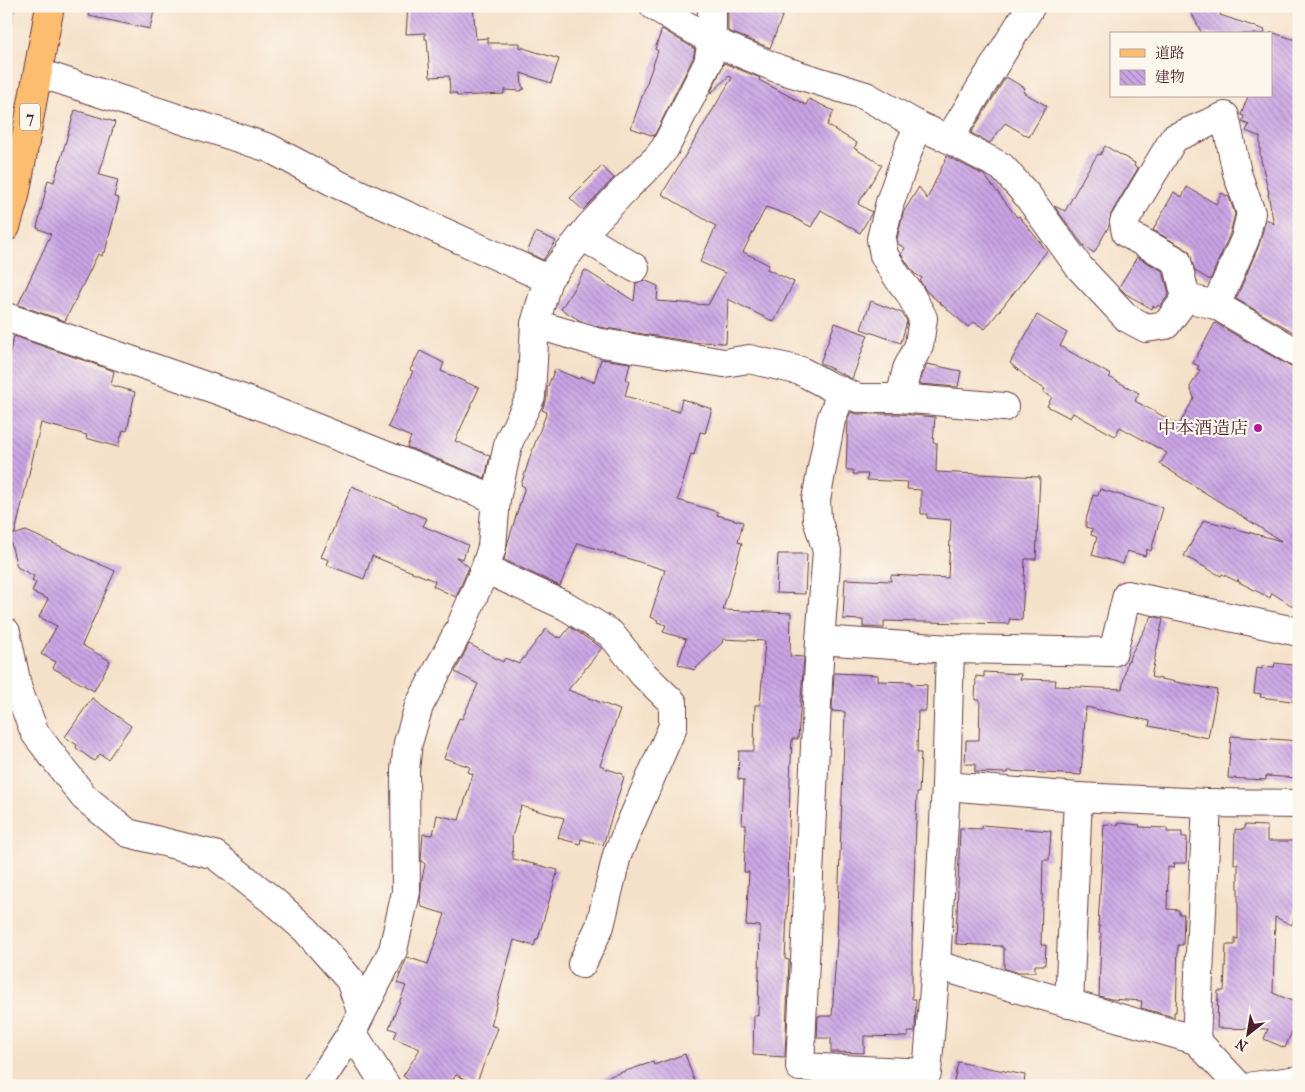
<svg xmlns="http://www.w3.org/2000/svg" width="1305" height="1092" viewBox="0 0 1305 1092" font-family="'IM FELL French Canon','Noto Serif JP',serif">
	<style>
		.water { fill: #76b4e9; stroke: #606a8a }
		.building { fill: url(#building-back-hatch) }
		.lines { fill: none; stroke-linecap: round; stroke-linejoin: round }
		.minor-casing { stroke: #643c43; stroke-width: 30 }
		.primary-casing { stroke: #643c43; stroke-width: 30 }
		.minor { stroke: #fff; stroke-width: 28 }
		.primary { stroke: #fcbd6f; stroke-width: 28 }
		.poi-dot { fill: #b5179e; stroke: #fbf7ec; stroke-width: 2 }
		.labels { text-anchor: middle; stroke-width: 4.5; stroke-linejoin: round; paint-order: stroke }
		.shield { fill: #fbf7ec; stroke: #7f6065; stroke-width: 1 }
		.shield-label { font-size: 16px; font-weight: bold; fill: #4a1f2b }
		.poi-label { font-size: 18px; fill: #4a1f2b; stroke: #fbf7ec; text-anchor: end }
	</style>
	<defs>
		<pattern id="building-back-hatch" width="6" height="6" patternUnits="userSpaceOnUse" patternTransform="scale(1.25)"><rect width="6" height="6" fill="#caa4e5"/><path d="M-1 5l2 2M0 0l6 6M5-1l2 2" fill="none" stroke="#a685ba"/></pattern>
	</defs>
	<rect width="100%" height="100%" fill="#fbf7ec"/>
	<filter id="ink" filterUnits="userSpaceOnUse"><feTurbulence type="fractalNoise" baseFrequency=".02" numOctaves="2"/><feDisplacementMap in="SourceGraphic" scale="10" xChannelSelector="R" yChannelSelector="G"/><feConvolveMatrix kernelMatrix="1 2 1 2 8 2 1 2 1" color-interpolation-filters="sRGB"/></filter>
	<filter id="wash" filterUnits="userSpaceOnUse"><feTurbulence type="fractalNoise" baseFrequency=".0096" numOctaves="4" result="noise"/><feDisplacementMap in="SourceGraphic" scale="20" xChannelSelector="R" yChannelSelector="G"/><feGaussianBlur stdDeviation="1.12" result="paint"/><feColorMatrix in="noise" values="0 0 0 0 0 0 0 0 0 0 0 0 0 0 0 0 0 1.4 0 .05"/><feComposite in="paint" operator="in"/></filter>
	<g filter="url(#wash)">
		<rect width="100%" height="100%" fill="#f5e1c9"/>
		<!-- water -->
		<polygon class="water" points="6,6 16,6 6,61"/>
		<g id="blocks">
			<!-- building -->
			<g class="building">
				<polygon points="90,6 155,6 150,29 89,16"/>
				<polygon points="408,6 473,6 476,39 488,38 488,43 520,43 520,47 559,59 551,83 521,73 522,86 525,89 522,89 522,91 504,90 504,94 457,96 456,93 450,93 449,76 430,77 427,39 425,39 425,33 406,34"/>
				<polygon points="728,6 786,6 770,48 728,31"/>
				<polygon points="1188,6 1205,6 1221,13 1220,15 1265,30 1264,34 1202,34"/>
				<polygon points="662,29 695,49 693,58 654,136 631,128 658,51 655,49"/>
				<polygon points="1271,32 1299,41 1299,317 1295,333 1236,299 1259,245 1266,219 1274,224 1268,194 1269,194 1260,155 1260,137 1246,131 1249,125 1242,122 1244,116 1241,115 1248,96 1271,96"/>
				<polygon points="724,63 760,78 759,80 806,105 809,99 834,111 827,125 857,143 854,148 882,165 858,204 872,212 871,214 860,233 821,210 811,227 791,216 766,207 743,252 769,265 767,269 794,282 774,322 728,299 726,343 700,342 700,343 599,327 581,321 561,309 585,270 634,301 636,283 644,280 658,286 657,301 708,305 725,273 700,262 716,226 662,194 732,78 729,76 710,94"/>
				<polygon points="1006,77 1025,88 1023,92 1047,106 1029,137 1005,123 990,143 971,133"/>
				<polygon points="75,110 115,122 99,175 118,180 114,197 119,198 105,252 103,252 102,256 98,254 65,321 18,305 51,234 37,228 48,180 54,182"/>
				<polygon points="1105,146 1135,163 1134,166 1138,168 1111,214 1109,226 1094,253 1083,245 1054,206 1065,211 1087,171 1098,154 1100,155"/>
				<polygon points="947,156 984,175 1017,217 1019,216 1047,251 985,329 974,322 968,327 926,291 920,281 922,278 914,273 901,254 905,248 898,244 897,239 903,213 919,187 927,199"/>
				<polygon points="602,166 614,178 583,210 570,198"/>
				<polygon points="1187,187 1216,204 1222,193 1229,197 1235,214 1230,234 1210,280 1195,271 1189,251 1153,230 1174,192 1182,197"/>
				<polygon points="536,232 556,241 543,260 527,252"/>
				<polygon points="1137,257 1163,271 1169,294 1160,307 1158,305 1156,308 1153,306 1152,309 1126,294 1119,287"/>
				<polygon points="871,301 902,313 907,321 901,343 861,329"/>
				<polygon points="1037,315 1067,333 1060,346 1111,375 1109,377 1139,393 1135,401 1179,425 1194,398 1190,387 1200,370 1197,369 1199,366 1193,363 1215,323 1291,367 1299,370 1299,610 1272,593 1270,598 1239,582 1238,579 1238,582 1222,574 1221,576 1184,556 1204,520 1281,541 1160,464 1167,453 1120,427 1115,436 1073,413 1070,418 1047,406 1052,397 1043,392 1045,389 1031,381 1010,363"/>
				<polygon points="835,323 868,335 852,379 820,363"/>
				<polygon points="14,336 114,371 111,385 135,392 127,431 123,430 118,447 86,438 87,435 41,423 15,533 6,532 6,366"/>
				<polygon points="420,351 444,363 441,371 479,388 455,441 490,456 485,478 407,447 411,437 388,427 413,371 410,370"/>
				<polygon points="601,359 630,363 626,380 629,381 625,396 679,412 682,399 712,409 705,433 700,432 694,455 691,454 678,500 718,512 717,515 743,522 738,542 742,543 723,610 791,613 790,656 804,657 798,739 792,739 790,781 788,891 785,959 789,960 785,1057 753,1055 754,1015 758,1016 760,926 746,925 749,872 744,872 746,825 742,825 744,780 738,779 739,751 754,751 755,705 760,705 765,641 723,639 722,643 694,670 678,664 686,639 663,632 666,625 657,622 658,620 650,617 665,570 578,543 560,586 504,560 508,542 525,487 521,485 532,451 547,412 542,410 547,397 547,388 555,369 579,379 580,377 594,382"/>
				<polygon points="927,364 961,371 958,387 919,384"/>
				<polygon points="851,412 858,414 899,414 935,417 933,443 937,443 936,472 1040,477 1036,559 1025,559 1022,620 1009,619 1009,624 884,621 884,628 863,627 863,620 843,619 845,579 891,581 891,575 948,578 951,520 927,518 927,514 921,514 921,490 907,489 908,482 867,480 868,474 853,474 853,470 846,470 848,418"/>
				<polygon points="352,486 427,519 423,526 468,545 463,559 456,557 469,567 456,597 433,586 435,581 372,556 364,579 327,565 329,560 321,557"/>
				<polygon points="1100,489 1163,508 1151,551 1147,549 1145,556 1127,551 1123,564 1092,555 1097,537 1091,535 1092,529 1086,527 1086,520 1093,495 1098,496"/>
				<polygon points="26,531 115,571 82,645 110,661 94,691 53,668 56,662 41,654 57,626 39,617 48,599 32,592 36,582 32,581 34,576 17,567 9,536"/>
				<polygon points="778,554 807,554 805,594 776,593"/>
				<polygon points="1152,616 1163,619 1151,677 1217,690 1208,738 1149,726 1150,721 1086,707 1081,775 1008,771 1008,773 975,772 975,764 965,764 966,740 979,740 980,700 975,700 976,676 984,677 984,672 1021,674 1020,679 1056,680 1055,686 1122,689 1127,661 1129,661 1130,656"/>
				<polygon points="570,627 602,648 568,690 620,710 600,765 604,767 604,768 623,774 622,776 624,777 603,845 581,839 580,844 558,838 564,818 521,806 512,837 513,859 558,870 538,939 536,939 534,946 514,940 491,1025 498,1028 476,1084 456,1075 449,1086 417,1086 403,1076 420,1049 394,1038 397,1031 389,1028 406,986 397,983 407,957 428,964 445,914 422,907 420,901 422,879 425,864 421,861 423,834 433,835 437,815 459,820 473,774 468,772 470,767 444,758 459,718 462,719 478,684 455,672 469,644 503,662 505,658 519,664 546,629 557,638 558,636 561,638"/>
				<polygon points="1275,663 1299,666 1299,702 1260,697 1261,694 1254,693 1257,668 1262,669 1262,666 1274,667"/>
				<polygon points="834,673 878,675 878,681 911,682 911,684 927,685 926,711 918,711 917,753 921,753 919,793 917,793 912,943 912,999 916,999 915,1032 908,1032 908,1037 864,1036 864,1053 831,1052 831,1038 817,1038 818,1016 832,1016 837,939 845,712 832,711"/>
				<polygon points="92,698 131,726 108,759 100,754 94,761 76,748 77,745 65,737"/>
				<polygon points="1231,736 1299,741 1299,778 1266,776 1266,780 1228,778"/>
				<polygon points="1118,823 1140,825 1139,827 1167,828 1167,832 1182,832 1182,837 1187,837 1186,863 1174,863 1173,868 1168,867 1167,909 1179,910 1179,914 1184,914 1183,945 1178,945 1176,1012 1174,1012 1174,1017 1141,1008 1142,1001 1111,999 1099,996 1101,933 1099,933 1100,926 1098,926 1104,824 1118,825"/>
				<polygon points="982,825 1051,831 1049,860 1043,860 1041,945 1046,945 1045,965 1035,965 1035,972 1016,972 1004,968 1004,948 1002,948 1002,946 956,944 960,828 981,829"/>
				<polygon points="1244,825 1267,826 1267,841 1299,841 1299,897 1292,925 1275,917 1273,993 1299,1004 1299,1015 1285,1048 1264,1039 1268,1029 1217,1028 1218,991 1224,991 1226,945 1235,945 1235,938 1238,939 1238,864 1234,864 1235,829 1244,830"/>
				<polygon points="685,1054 696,1086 593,1086 592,1082 653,1062 654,1065"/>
				<polygon points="958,1062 1025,1075 1024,1086 953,1086"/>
			</g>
		</g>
	</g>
	<g filter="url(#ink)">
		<use href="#blocks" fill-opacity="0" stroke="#643c43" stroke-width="1"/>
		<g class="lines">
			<!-- minor casing -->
			<g class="minor-casing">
				<g id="minor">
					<polyline points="654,6 712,41 779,69 866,96 919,126 949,139 1002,167 1027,195 1079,267 1127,318 1146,328 1166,325 1186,298"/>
					<polyline points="39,73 269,148 337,184 548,279"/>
					<polyline points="949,139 1031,6"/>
					<polyline points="582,236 635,268"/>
					<polyline points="1216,305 1245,239 1251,213 1237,173 1225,116 1174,138 1124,222 1126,233 1177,261 1186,298 1216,305 1299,354"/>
					<polyline points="6,317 243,399 496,499"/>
					<polyline points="535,324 596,342 724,363 749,359 801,371 829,386 858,398 900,398 1004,407"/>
					<polyline points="900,398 907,369 919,345 923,318 909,292 898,278 884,255 881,239 890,202 910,145 919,126"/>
					<polyline points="485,569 566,606 611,634 643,674 673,703 673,726 617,855 600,926 582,964"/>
					<polyline points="6,632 18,690 35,733 84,797 128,833 215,855 272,900 306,930 350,980 361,1011"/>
					<polyline points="820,640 827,551 817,519 816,500 831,420 842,391"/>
					<polyline points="946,786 1078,797"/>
					<polyline points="936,965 946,786 950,649"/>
					<polyline points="1069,1004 1078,797 1207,803"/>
					<polyline points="352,1032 386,1086"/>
					<polyline points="1196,1040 936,965 927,1073 800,1067 820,640 950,649 1113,652 1127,595 1299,632"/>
					<polyline points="317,1086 352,1032 393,950 406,892 405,770 408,743 419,706 460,628 485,569 492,547 496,499 509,441 531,396 535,324 548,279 589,227 627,187 657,158 665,148 708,63 712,41 712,6"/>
					<polyline points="1239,1086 1196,1040 1207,803 1299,804"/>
					<polyline points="1254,1086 1299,1080"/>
				</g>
			</g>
			<!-- primary casing -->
			<g class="primary-casing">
				<polyline id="primary" points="6,227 15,196 50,6"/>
			</g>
			<!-- minor -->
			<use href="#minor" class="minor"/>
			<!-- primary -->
			<use href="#primary" class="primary"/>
		</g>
	</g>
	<!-- markers -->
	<circle class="poi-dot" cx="1258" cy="428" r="5"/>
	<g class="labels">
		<!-- shield labels -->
		<rect class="shield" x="20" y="103.5" width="20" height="27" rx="4"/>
		<g class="shield-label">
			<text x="30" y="123">7</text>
		</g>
		<!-- poi labels -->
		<g class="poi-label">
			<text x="1248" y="434">中本酒造店</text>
		</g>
	</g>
	<!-- margin -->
	<rect width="1305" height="1092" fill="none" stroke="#fbf7ec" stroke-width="25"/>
	<!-- legend -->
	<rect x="1110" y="32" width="162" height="65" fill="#fbf7ec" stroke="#b4a19f"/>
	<rect x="1120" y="49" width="25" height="8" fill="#fcbd6f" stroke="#b4a19f"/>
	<text x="1155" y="58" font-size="15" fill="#4a1f2b">道路</text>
	<rect x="1120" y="70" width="25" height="15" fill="url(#building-back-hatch)" stroke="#b4a19f"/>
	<text x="1155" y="82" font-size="15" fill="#4a1f2b">建物</text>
	<!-- north arrow -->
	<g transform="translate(1248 1034) rotate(211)" stroke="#fbf7ec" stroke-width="4" paint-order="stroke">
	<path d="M0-4L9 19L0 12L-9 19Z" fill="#4a1f2b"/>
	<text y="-8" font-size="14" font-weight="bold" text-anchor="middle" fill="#4a1f2b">N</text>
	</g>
</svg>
